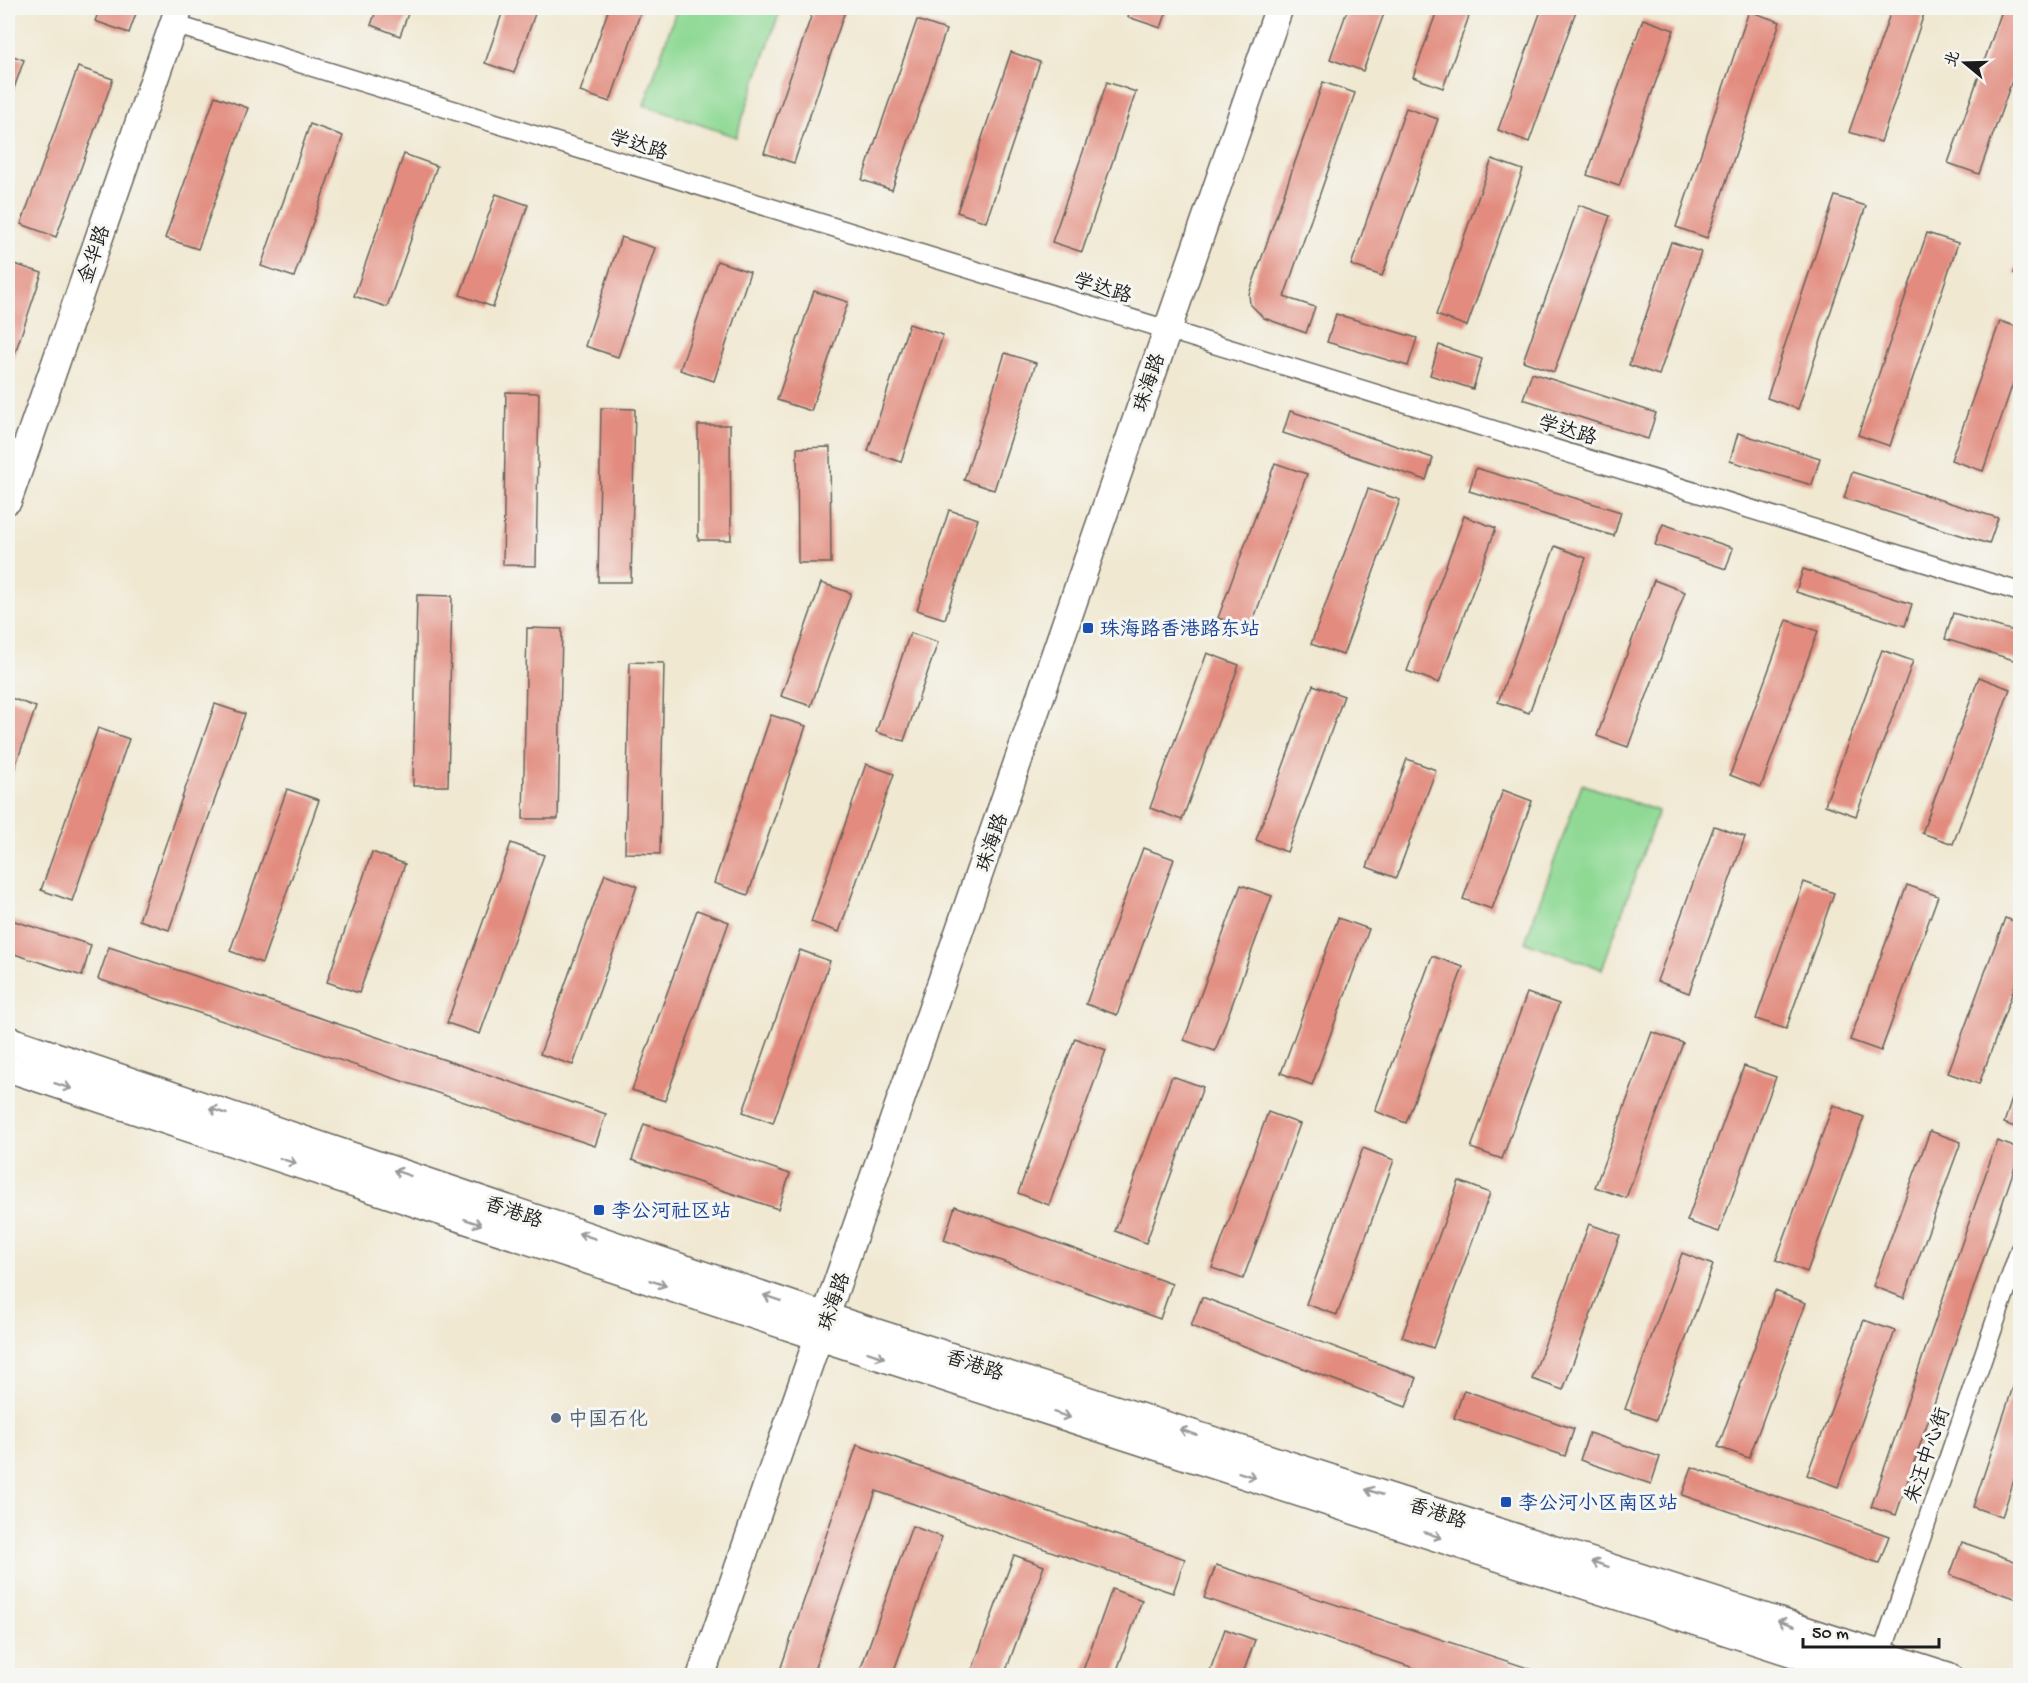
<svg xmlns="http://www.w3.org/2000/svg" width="2028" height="1683" viewBox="0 0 2028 1683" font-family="'Gochi Hand','LXGW WenKai TC',sans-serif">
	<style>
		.green { fill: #8fd994; stroke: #567a58; stroke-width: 1.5 }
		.building { fill: #e28b7e }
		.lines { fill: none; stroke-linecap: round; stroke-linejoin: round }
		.street-casing { stroke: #66635b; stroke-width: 21 }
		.secondary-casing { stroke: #66635b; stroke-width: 30 }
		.street { stroke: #fff; stroke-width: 18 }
		.secondary { stroke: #fff; stroke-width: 27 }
		.oneway { stroke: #999 }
		.transit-dot { fill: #1a4fb4; stroke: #f6f6f2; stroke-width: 2 }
		.service-dot { fill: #5c6f8a; stroke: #f6f6f2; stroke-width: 2 }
		.labels { text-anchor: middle; stroke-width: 6; stroke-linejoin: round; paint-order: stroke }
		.street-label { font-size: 20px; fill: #1c1c1c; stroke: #f6f6f2 }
		.transit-label { font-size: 20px; fill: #164399; stroke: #f6f6f2; text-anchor: start }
		.service-label { font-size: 20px; fill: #4e5e75; stroke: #f6f6f2; text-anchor: start }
	</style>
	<rect width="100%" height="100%" fill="#f6f6f2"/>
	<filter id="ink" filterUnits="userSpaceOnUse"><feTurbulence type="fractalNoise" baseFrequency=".0167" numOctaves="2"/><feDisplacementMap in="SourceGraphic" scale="12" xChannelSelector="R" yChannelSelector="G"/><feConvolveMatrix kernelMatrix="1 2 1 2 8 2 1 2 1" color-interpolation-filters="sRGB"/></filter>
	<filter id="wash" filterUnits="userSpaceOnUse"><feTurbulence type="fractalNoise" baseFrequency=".008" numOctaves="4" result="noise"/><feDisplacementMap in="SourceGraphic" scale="24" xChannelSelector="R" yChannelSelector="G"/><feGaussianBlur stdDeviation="1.35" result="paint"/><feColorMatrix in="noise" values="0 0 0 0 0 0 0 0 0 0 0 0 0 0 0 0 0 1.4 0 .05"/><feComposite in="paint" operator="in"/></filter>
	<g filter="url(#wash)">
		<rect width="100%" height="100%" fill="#f0e8d1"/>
		<!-- green -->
		<g class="green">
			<polygon points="677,8 781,8 736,137 644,105"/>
			<polygon points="1582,784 1658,811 1602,969 1525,942"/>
		</g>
		<g id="blocks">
			<!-- building -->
			<g class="building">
				<polygon points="100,8 138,8 129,33 95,21"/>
				<polygon points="377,8 410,8 400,36 371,25"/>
				<polygon points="504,8 537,8 514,73 485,63"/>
				<polygon points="609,8 642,8 610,102 580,92"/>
				<polygon points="814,8 846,8 794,163 764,153"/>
				<polygon points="1131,8 1168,8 1161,28 1128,17"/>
				<polygon points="1348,8 1386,8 1363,71 1330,59"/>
				<polygon points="1438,8 1472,8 1443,88 1413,77"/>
				<polygon points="1542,8 1577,8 1529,142 1498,130"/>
				<polygon points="1892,8 1926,8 1881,142 1849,132"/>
				<polygon points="2003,8 2020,12 2020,58 1979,174 1948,163"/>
				<polygon points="1749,11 1780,22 1707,238 1676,227"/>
				<polygon points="1643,19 1674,30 1619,186 1587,175"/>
				<polygon points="917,20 946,30 892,190 862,180"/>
				<polygon points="1011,52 1040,62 986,222 957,212"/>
				<polygon points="8,54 24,60 8,105"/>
				<polygon points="78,67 113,79 56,237 21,224"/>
				<polygon points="1107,82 1136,92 1082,252 1052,242"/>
				<polygon points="1323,82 1355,93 1284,297 1315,307 1306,333 1264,318 1250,304 1249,294"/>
				<polygon points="215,96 248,108 198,249 165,238"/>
				<polygon points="1406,108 1438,119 1382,276 1351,265"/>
				<polygon points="310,124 343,136 294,277 261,266"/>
				<polygon points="404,154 437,166 387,307 354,296"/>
				<polygon points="1492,159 1523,170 1467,326 1436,315"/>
				<polygon points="496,194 528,205 493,307 460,295"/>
				<polygon points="1835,196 1866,206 1798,409 1767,398"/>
				<polygon points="1579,205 1610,216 1554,372 1523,361"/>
				<polygon points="1927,233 1958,243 1890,446 1858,435"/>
				<polygon points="621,237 655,248 618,357 585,346"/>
				<polygon points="1671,242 1701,252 1659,375 1629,365"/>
				<polygon points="2020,255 2020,276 2014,273"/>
				<polygon points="717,261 750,272 714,381 680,370"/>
				<polygon points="8,262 42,273 8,374"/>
				<polygon points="814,291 848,302 811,411 777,400"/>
				<polygon points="1336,314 1417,338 1408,366 1327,342"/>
				<polygon points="2000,321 2020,328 2020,363 1983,471 1951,460"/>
				<polygon points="909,324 943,335 901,462 868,451"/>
				<polygon points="1439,345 1482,359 1473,389 1430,375"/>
				<polygon points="1005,353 1036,363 994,490 964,480"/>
				<polygon points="1532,373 1656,413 1648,439 1523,399"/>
				<polygon points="506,392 539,393 536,566 503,565"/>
				<polygon points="601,408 635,409 631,582 598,582"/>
				<polygon points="1290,411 1433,458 1426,480 1283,433"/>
				<polygon points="698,425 730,425 731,540 698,540"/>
				<polygon points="1738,433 1820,458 1812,485 1730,461"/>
				<polygon points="830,447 831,563 798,563 797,448"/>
				<polygon points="1275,463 1307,474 1250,629 1218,618"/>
				<polygon points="1476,468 1621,512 1614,536 1469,491"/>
				<polygon points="1852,472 1998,518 1989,544 1844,498"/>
				<polygon points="1368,489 1400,500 1343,655 1311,644"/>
				<polygon points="949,510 978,519 945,619 917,610"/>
				<polygon points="1464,516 1496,528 1439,683 1407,671"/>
				<polygon points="1663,524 1733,548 1726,569 1655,545"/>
				<polygon points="1555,546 1586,558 1529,713 1498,702"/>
				<polygon points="1803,569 1912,604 1905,626 1796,592"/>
				<polygon points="1654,580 1685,592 1628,747 1597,736"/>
				<polygon points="821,583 851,593 811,706 781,696"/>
				<polygon points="417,595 452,596 448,786 413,786"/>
				<polygon points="1953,613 2020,633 2020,662 1945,639"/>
				<polygon points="1787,620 1818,631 1761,787 1730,775"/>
				<polygon points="527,628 562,629 558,819 523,819"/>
				<polygon points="910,633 938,642 904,741 876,732"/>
				<polygon points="1882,650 1913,661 1856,816 1825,805"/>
				<polygon points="1207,653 1239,665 1182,820 1150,808"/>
				<polygon points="630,662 664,663 660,854 625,853"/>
				<polygon points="1979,677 2010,689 1953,844 1922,833"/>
				<polygon points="1313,685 1344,696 1287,852 1256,840"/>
				<polygon points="8,697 36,707 8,787"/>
				<polygon points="215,704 245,714 169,930 139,920"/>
				<polygon points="771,715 806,726 748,895 714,883"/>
				<polygon points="98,728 129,739 72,901 41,890"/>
				<polygon points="1407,759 1436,770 1396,878 1367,867"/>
				<polygon points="866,764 894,774 839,932 811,922"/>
				<polygon points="287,789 319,800 262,963 230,951"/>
				<polygon points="1503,790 1532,801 1492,909 1463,899"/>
				<polygon points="1714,826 1745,837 1689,993 1657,981"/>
				<polygon points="511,843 544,855 480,1034 447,1023"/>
				<polygon points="1143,848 1174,859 1117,1015 1086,1004"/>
				<polygon points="372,852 405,864 359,993 327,982"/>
				<polygon points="605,874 637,886 573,1065 540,1054"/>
				<polygon points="1804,882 1834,893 1786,1029 1756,1019"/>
				<polygon points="1241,885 1272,896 1215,1051 1184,1040"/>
				<polygon points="1907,885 1938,896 1881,1051 1850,1040"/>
				<polygon points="697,910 729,922 665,1101 632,1090"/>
				<polygon points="1338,918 1369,929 1312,1085 1281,1073"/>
				<polygon points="2005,918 2020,923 2020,972 1979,1084 1948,1073"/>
				<polygon points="8,919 91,945 82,976 8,952"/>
				<polygon points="109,947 606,1114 595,1146 98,979"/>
				<polygon points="800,950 830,961 773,1123 743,1112"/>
				<polygon points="1432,956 1463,967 1406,1123 1375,1111"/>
				<polygon points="1527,993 1559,1004 1502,1159 1471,1148"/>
				<polygon points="1652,1032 1683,1043 1626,1198 1595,1187"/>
				<polygon points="1075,1038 1106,1050 1049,1205 1018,1193"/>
				<polygon points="1744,1066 1776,1077 1719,1232 1687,1221"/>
				<polygon points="2020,1075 2020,1129 2004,1123"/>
				<polygon points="1172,1076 1203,1087 1146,1243 1115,1231"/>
				<polygon points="1833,1105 1864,1117 1807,1272 1776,1260"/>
				<polygon points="1268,1112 1300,1124 1243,1279 1212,1268"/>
				<polygon points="644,1124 790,1174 778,1209 632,1160"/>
				<polygon points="1930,1131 1961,1142 1904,1298 1873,1286"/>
				<polygon points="1997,1141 2020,1149 2020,1152 1896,1515 1871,1507"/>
				<polygon points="1363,1148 1394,1160 1337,1315 1306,1304"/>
				<polygon points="1459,1181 1490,1193 1433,1348 1402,1337"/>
				<polygon points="955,1206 1172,1284 1160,1319 944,1240"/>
				<polygon points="1589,1224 1620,1235 1563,1390 1532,1379"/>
				<polygon points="1682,1253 1713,1265 1656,1420 1625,1409"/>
				<polygon points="1775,1291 1806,1303 1749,1458 1718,1447"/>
				<polygon points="1202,1297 1417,1378 1406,1407 1191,1326"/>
				<polygon points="1864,1320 1895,1331 1838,1487 1807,1475"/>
				<polygon points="2020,1366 2020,1461 2002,1517 1973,1507"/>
				<polygon points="1464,1390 1574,1429 1565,1456 1454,1418"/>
				<polygon points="1589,1433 1660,1457 1651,1484 1580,1460"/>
				<polygon points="857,1445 1185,1559 1173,1593 876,1491 812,1676 778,1676"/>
				<polygon points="1692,1467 1889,1536 1879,1563 1682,1495"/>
				<polygon points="912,1526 942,1537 892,1676 858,1676"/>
				<polygon points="1962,1542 2020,1563 2020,1600 1950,1575"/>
				<polygon points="1014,1555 1044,1566 1004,1676 970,1676"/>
				<polygon points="1216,1565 1549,1675 1549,1676 1438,1676 1204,1598"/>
				<polygon points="1112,1589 1142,1600 1115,1676 1081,1676"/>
				<polygon points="1225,1629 1255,1640 1242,1676 1208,1676"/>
			</g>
		</g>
	</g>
	<g filter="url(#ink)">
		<use href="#blocks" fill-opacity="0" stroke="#66635b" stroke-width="1.5"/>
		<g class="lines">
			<!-- street casing -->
			<g class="street-casing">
				<g id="street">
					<polyline points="173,24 2020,592"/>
					<polyline points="1874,1676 2020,1249"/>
				</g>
			</g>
			<!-- secondary casing -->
			<g class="secondary-casing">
				<g id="secondary">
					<polyline points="8,500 179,8"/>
					<polyline points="8,1040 827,1317 1948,1676"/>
					<polyline points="8,1068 820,1337 1864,1676"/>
					<polyline points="701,1676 1279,8"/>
				</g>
			</g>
			<!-- street -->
			<use href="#street" class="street"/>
			<!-- secondary -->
			<use href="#secondary" class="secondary"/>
		</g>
		<!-- one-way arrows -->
		<defs><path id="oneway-shaft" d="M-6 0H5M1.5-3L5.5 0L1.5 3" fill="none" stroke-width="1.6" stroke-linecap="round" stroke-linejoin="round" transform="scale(1.5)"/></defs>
		<g class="oneway">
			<use href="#oneway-shaft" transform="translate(63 1086) rotate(18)"/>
			<use href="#oneway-shaft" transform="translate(218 1111) rotate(-161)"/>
			<use href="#oneway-shaft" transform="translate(288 1161) rotate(18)"/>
			<use href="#oneway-shaft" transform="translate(402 1173) rotate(-161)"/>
			<use href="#oneway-shaft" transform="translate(473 1222) rotate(18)"/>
			<use href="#oneway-shaft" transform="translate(587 1236) rotate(-161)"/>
			<use href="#oneway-shaft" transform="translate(658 1283) rotate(18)"/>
			<use href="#oneway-shaft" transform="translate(772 1298) rotate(-161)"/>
			<use href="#oneway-shaft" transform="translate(876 1355) rotate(18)"/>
			<use href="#oneway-shaft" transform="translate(1062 1415) rotate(18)"/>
			<use href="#oneway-shaft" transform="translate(1188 1432) rotate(-162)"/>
			<use href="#oneway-shaft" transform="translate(1247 1475) rotate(18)"/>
			<use href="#oneway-shaft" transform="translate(1374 1492) rotate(-162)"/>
			<use href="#oneway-shaft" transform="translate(1433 1535) rotate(18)"/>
			<use href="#oneway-shaft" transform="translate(1600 1564) rotate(-162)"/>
			<use href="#oneway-shaft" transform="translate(1786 1623) rotate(-162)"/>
		</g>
	</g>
	<!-- markers -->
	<g class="transit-dot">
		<rect x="1082" y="622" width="12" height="12" rx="3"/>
		<rect x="593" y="1204" width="12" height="12" rx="3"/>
		<rect x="1500" y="1496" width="12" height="12" rx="3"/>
	</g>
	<circle class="service-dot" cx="556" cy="1418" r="6"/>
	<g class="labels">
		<!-- street labels -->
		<g class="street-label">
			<text transform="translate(639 144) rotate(17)" y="7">学达路</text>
			<text transform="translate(93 254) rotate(-71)" y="7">金华路</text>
			<text transform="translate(1103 287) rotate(17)" y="7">学达路</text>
			<text transform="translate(1148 382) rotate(-71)" y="7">珠海路</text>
			<text transform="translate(1568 429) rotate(17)" y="7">学达路</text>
			<text transform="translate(991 842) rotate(-71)" y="7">珠海路</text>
			<text transform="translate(514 1211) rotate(19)" y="7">香港路</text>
			<text transform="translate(833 1301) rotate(-71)" y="7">珠海路</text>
			<text transform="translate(975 1364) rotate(18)" y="7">香港路</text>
			<text transform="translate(1926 1455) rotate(-71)" y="7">朱汪中心街</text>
			<text transform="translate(1438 1512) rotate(18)" y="7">香港路</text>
		</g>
		<!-- transit labels -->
		<g class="transit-label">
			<text x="1100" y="635">珠海路香港路东站</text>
			<text x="611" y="1217">李公河社区站</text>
			<text x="1518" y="1509">李公河小区南区站</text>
		</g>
		<!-- service labels -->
		<g class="service-label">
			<text x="568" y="1425">中国石化</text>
		</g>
	</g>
	<!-- margin -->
	<rect width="2028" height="1683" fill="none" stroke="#f6f6f2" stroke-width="30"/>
	<!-- north arrow -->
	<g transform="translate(1965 63) rotate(289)" stroke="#f6f6f2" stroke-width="4.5" paint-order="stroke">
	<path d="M0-4.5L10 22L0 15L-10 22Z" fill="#1c1c1c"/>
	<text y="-9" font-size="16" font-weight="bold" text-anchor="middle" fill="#1c1c1c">北</text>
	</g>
	<!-- scale -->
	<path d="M1803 1638v9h136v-9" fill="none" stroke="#1c1c1c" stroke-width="3"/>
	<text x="1812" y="1638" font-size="18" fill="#1c1c1c" stroke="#f6f6f2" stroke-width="4.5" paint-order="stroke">50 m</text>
</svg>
